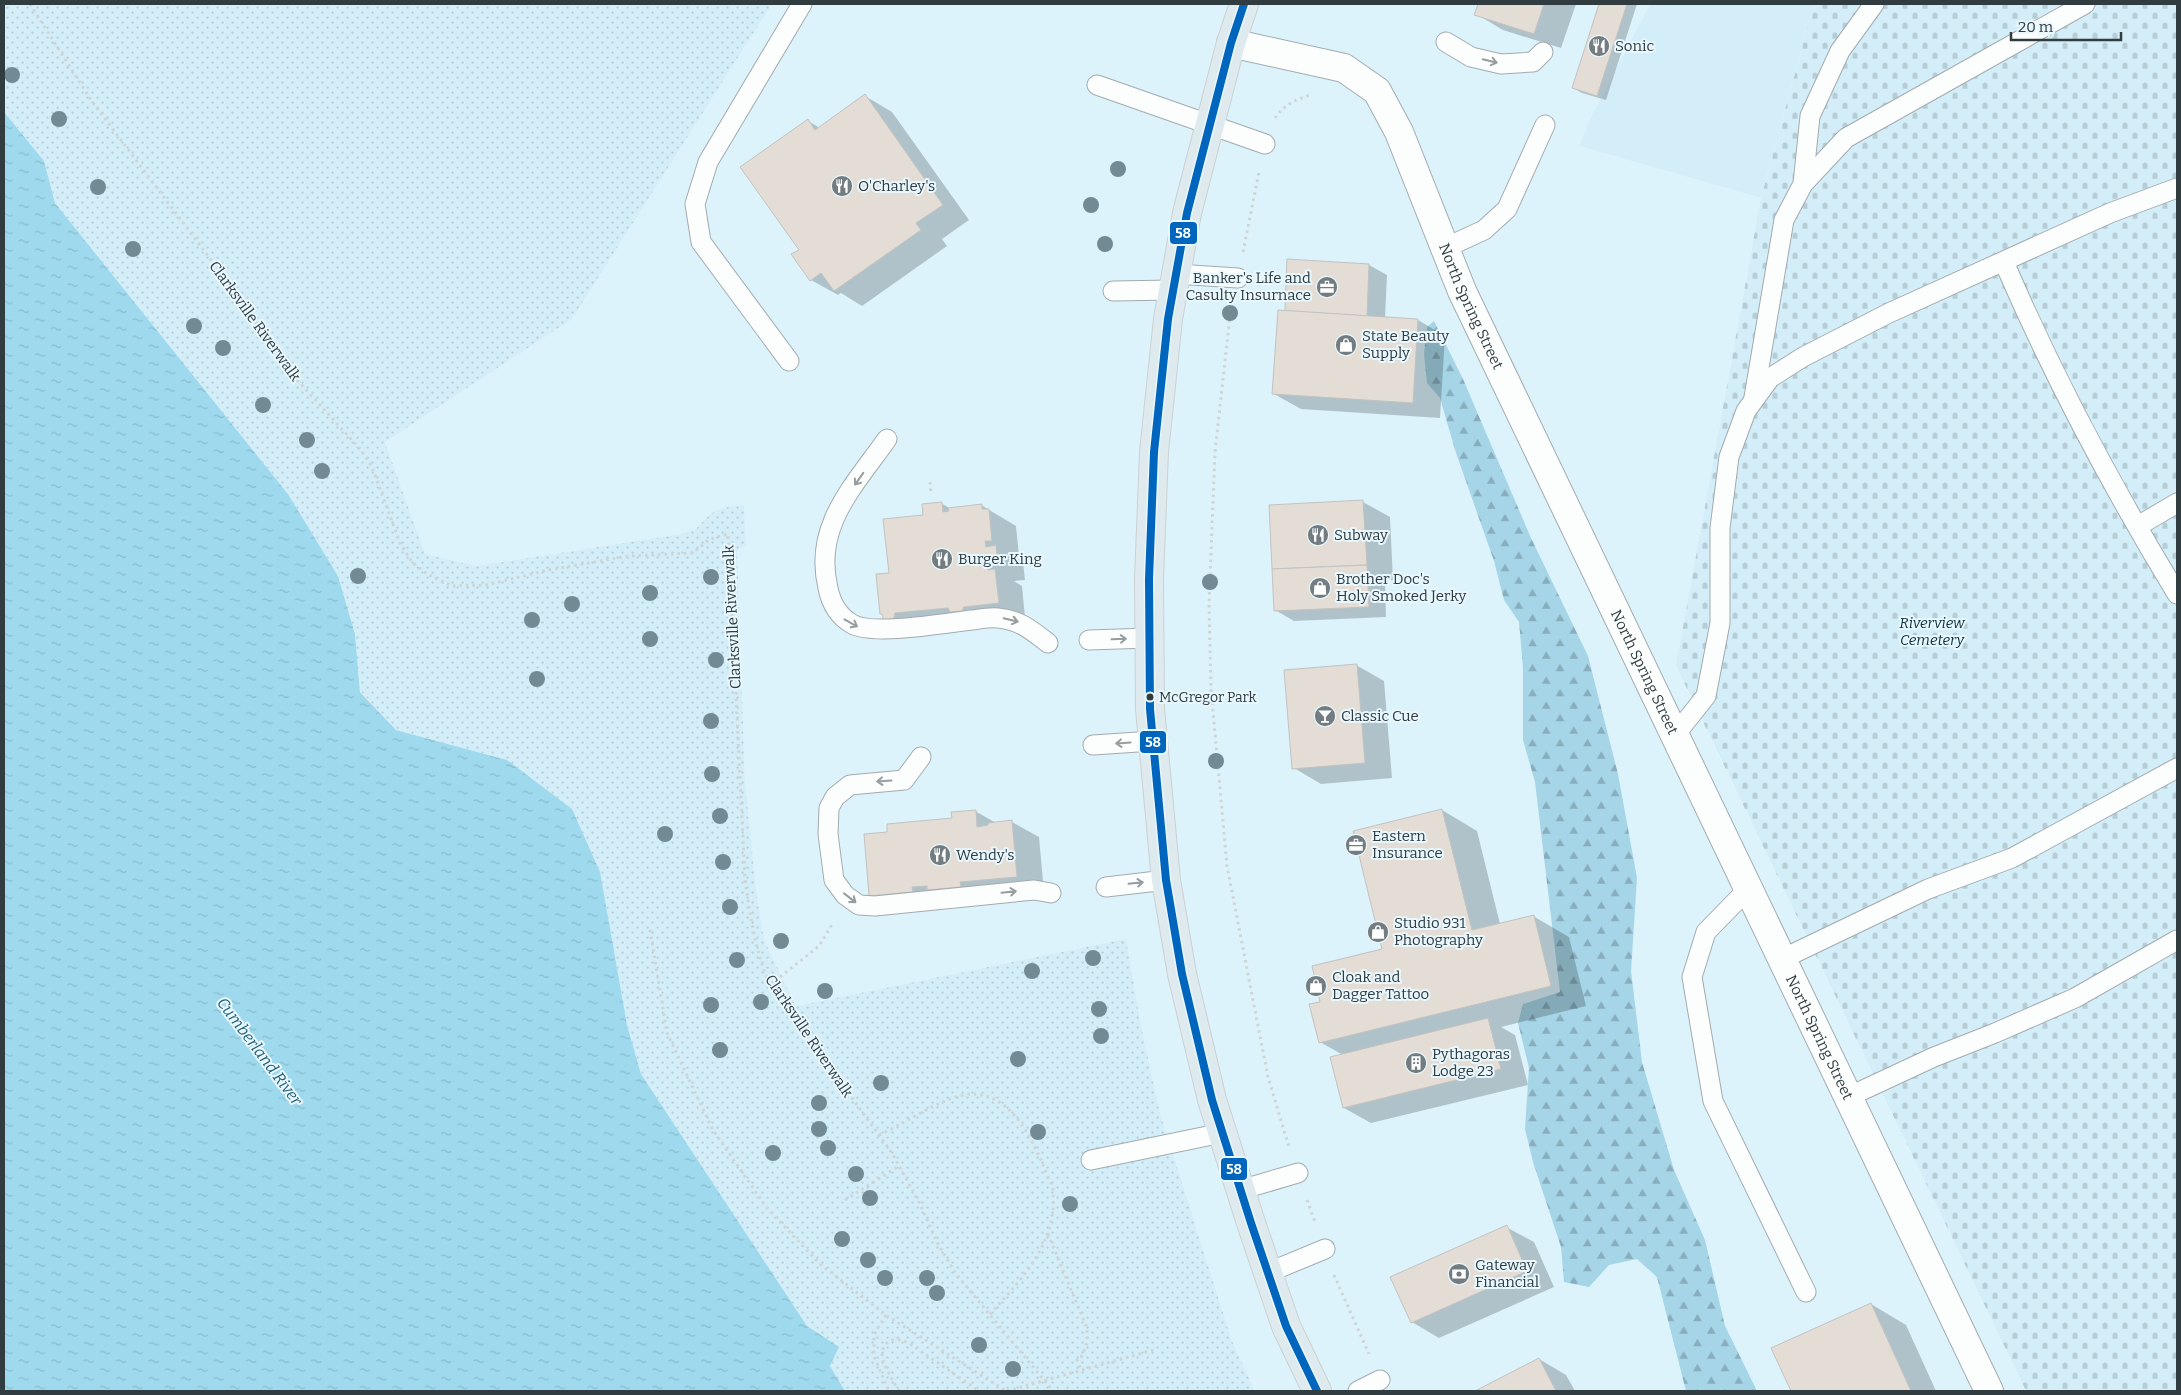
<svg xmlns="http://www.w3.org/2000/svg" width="2181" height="1395" viewBox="0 0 2181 1395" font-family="Bitter,serif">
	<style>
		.built { fill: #dcf3fc }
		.green { fill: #d4eef9 }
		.forest { fill: url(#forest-firs) }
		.cemetery { fill: url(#cemetery-stones) }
		.park { fill: url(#park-dots) }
		.water { fill: url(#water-ripples) }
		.shadow { fill: #0003 }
		.building { fill: #e3ddd5; stroke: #c2c2c1 }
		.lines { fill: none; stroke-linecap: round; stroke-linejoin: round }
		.service-casing { stroke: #a3abae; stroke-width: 21 }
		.minor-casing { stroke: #a3abae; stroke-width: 30 }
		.trunk-casing { stroke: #cbd1d3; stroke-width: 30 }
		.path { stroke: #cfd4d5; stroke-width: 3; stroke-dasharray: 2.5 4; stroke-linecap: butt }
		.service { stroke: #fcfefe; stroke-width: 19 }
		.minor { stroke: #fcfefe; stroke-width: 28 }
		.trunk { stroke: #dfeaee; stroke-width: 28 }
		.bus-1-casing { stroke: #e8f8fe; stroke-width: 11 }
		.bus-1 { stroke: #0065bd; stroke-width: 8 }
		.tree { fill: #718a93 }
		.oneway { stroke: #969d9f }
		.bus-dot { fill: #313c40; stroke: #e8f8fe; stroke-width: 2 }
		.labels { text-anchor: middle; stroke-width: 4; stroke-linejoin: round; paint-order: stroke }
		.bus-label { font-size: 14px; fill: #313c40; stroke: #e8f8fe; text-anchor: start }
		.poi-label { font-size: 15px; fill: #313c40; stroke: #e8f8fe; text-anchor: start }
		.street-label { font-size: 15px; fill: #313c40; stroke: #e8f8fe }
		.park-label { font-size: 15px; font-style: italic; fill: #0c323f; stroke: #e8f8fe }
		.water-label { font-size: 16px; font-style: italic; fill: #215f74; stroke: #e8f8fe }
		.line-badge { stroke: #e8f8fe; stroke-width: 2 }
		.badge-label { font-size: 14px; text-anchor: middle; font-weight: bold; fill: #fff }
	</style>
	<defs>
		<pattern id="forest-firs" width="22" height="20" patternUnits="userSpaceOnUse" patternTransform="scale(1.25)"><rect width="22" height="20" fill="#a6d5e7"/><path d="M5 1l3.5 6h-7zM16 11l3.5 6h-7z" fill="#88aebd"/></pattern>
		<pattern id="cemetery-stones" width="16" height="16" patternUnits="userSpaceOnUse" patternTransform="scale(1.25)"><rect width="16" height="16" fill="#d4eef9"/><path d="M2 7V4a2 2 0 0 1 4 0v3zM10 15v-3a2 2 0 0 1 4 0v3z" fill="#b6cdd6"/></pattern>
		<pattern id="park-dots" width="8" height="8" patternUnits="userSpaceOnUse" patternTransform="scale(1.25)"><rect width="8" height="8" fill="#d4eef9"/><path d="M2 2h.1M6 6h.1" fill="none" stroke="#b6cdd6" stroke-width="1.8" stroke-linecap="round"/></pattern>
		<pattern id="water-ripples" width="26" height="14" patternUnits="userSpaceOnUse" patternTransform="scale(1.25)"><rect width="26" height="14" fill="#9fd9ee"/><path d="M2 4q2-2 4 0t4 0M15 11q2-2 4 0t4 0" fill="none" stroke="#89bbcd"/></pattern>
	</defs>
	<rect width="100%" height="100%" fill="#edf6f9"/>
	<!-- built -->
	<polygon class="built" points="772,4 1650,4 1590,119 1579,146 1761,198 1676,667 2026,1391 1255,1391 1232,1341 1160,1113 1141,1026 1126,939 796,1006 764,940 756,890 745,782 737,549 746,546 710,514 696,529 681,534 476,566 425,555 385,441 572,319"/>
	<!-- green -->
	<polygon class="green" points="1650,4 1818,4 1812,11 1761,198 1579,146 1590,119"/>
	<!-- forest -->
	<polygon class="forest" points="1434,321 1463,379 1531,538 1588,656 1618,774 1637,878 1631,971 1642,1062 1674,1170 1705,1240 1725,1326 1757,1391 1686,1391 1657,1277 1637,1259 1609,1265 1589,1287 1564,1282 1561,1247 1533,1162 1525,1129 1529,1068 1518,1023 1523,1004 1560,992 1535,782 1523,740 1523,668 1519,622 1504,600 1494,561 1455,450 1440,398 1427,383 1424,354 1427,327"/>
	<!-- cemetery -->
	<polygon class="cemetery" points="1818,4 2177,4 2177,1391 2026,1391 1676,666 1761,198 1812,11"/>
	<!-- park -->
	<polygon class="park" points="4,4 772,4 572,319 385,442 425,554 476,566 681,534 696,529 710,514 722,508 744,505 746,546 737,549 745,781 756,890 764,940 796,1006 1126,939 1141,1026 1160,1113 1232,1341 1255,1391 845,1391 830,1366 838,1347 807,1326 641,1074 627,1025 507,760 396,730 360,691 355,634 338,576 288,494 55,203 44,161 4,112"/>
	<!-- water -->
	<polygon class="water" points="4,112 44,161 55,203 288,494 338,576 355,634 360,692 396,730 507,760 572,809 600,872 627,1025 641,1074 807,1326 839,1347 830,1366 845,1391 4,1391"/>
	<!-- shadow -->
	<g class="shadow">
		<polygon points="1479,4 1576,4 1561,48 1503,30 1476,14"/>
		<polygon points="1600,4 1637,4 1606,100 1582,93 1573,88"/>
		<polygon points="865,96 892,112 969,220 942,239 947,246 862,306 841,293 838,295 811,280 801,250 808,121 820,128"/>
		<polygon points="1289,261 1369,265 1387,275 1385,318 1418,320 1445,336 1440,418 1301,409 1274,394 1286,312"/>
		<polygon points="1363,502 1390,517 1393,580 1385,580 1386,617 1294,621 1275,610"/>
		<polygon points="941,503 951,509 981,505 1016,526 1019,556 1012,556 1023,562 1025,580 1014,581 1022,586 1025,618 922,628 920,636 913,637 885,621 890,574 924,516"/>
		<polygon points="1356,665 1384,681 1392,778 1321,784 1294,768"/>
		<polygon points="1442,810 1477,831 1500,924 1533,916 1569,937 1586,1006 1501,1027 1515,1035 1528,1085 1371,1123 1344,1108 1343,1055 1320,1042 1322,1003 1384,950"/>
		<polygon points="975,811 996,823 1012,822 1039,837 1044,892 897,911 870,895 889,833 953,819"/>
		<polygon points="1506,1227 1534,1242 1554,1287 1439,1338 1412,1322"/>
		<polygon points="1871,1304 1906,1325 1936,1391 1792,1391 1773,1349"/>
		<polygon points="1539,1359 1566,1375 1575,1391 1477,1391"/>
	</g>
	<!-- building -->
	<g class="building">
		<polygon points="1478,4 1544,4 1534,34 1474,15"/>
		<polygon points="1599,4 1627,4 1597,96 1572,88"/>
		<polygon points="865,94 943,205 916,223 921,230 834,291 821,273 810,281 791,254 799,250 740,167 808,119 815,130"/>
		<polygon points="1287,259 1369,264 1367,316 1285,311"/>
		<polygon points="1278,310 1418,319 1413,403 1272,394"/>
		<polygon points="1363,500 1367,565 1272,569 1269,505"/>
		<polygon points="942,502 943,512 949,511 948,508 982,504 982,509 989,509 992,541 985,541 986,547 996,545 998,565 988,566 988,570 995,569 999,603 964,607 962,611 950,612 948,608 895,613 893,621 884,622 882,614 880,614 876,574 889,573 883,519 923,515 922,504"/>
		<polygon points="1367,565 1369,607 1274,611 1272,569"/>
		<polygon points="1357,664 1365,763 1292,769 1284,670"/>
		<polygon points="1442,809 1472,930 1534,915 1551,986 1319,1043 1309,1004 1320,1002 1312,966 1382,949 1353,831"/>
		<polygon points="976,810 977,827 988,825 988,823 1012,820 1017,877 960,882 961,887 927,890 927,886 912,887 913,892 869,896 864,834 887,832 887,824 952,818 951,812"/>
		<polygon points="1488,1018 1501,1069 1343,1108 1330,1057"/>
		<polygon points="1507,1225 1527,1271 1411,1323 1390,1277"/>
		<polygon points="1871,1303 1911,1391 1791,1391 1771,1348"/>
		<polygon points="1539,1358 1556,1391 1475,1391"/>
	</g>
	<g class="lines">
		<!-- service casing -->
		<g class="service-casing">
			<g id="service">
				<polyline points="1446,42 1471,57 1501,64 1533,62 1543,52"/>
				<polyline points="1097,85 1265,144"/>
				<polyline points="1803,184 1810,116 1840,51 1874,4"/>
				<polyline points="1445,248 1484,230 1507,209 1545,125"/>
				<path d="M 2004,262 C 2053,376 2112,487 2177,594"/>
				<polyline points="1176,274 1238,278"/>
				<polyline points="1113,291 1173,290"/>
				<polyline points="789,361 701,242 695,204 708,162 802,4"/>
				<polyline points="1754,397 1784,220 1803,184 1846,138 2085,4"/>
				<path d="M 887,439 C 854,486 813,526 828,588 C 831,603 838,616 852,624 C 873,636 946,623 972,620 C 980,619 990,617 998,618 C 1020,620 1031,630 1048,643"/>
				<polyline points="2138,526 2177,503"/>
				<polyline points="1089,640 1149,638"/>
				<polyline points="1675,735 1706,696 1720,623 1720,528 1729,457 1746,411 1770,378 1803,357 1889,313 2110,213 2177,188"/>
				<polyline points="1093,745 1153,741"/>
				<polyline points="921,757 904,780 850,785 835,797 829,808 828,834 834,880 845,895 859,905 875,906 1034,890 1051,893"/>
				<polyline points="1106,887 1166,880"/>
				<polyline points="1748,889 1706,932 1692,977 1713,1101 1806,1292"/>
				<polyline points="1782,959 1928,889 2012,858 2177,768"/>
				<polyline points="1848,1097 1934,1057 1995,1033 2075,998 2177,940"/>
				<polyline points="1091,1160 1222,1133"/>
				<polyline points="1240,1190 1298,1173"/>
				<polyline points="1267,1273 1325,1249"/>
				<polyline points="1358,1391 1380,1380"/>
			</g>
		</g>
		<!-- minor casing -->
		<g class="minor-casing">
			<g id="minor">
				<path id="s1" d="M 1231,43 L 1344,68 L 1377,91 L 1399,132 L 1462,291 L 1989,1391"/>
			</g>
		</g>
		<!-- trunk casing -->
		<g class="trunk-casing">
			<polyline id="trunk" points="1244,4 1231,43 1187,213 1168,319 1154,452 1149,579 1150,709 1166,880 1182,974 1212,1100 1251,1223 1286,1326 1317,1391"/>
		</g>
		<!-- path -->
		<g class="path">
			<path d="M 30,4 L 91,100 L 241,300 L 288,370 L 361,450 L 372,467 L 400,543 L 412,562 L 427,574 L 452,586 L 486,585 L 548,570 L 629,556 L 693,553 L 710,539 L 728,534 L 745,879 C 750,916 755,951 770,985 L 892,1153 L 920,1204 L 938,1244 L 956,1274 L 1053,1391"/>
			<path d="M 1275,118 C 1284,105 1295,100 1310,95"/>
			<polyline points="1243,252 1259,172"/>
			<polyline points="1231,307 1215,452 1209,605 1211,689 1227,866 1268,1077 1289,1147"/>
			<polyline points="930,482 931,493"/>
			<polyline points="650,930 667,1033 713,1130 767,1208 820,1264 886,1315 1006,1391"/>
			<polyline points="770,985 819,946 833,923"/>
			<path d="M 879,1135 C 904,1124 947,1094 972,1094 C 1010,1094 1030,1135 1043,1165 C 1046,1173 1052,1182 1053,1190 C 1054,1204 1053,1218 1048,1232 C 1038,1263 1011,1291 989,1315"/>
			<polyline points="845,1200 899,1166"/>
			<polyline points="1307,1200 1315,1222"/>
			<polyline points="1048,1234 1087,1328 1087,1343 1081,1358 1077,1360 1081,1370"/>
			<polyline points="1334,1275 1369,1354"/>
			<polyline points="886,1315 874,1335 874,1356 889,1391"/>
			<path d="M 899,1391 C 893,1379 874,1356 886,1344 C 893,1337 901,1340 909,1343 L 979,1391"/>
			<polyline points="1007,1391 1157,1349"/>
		</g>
		<!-- service -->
		<use href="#service" class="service"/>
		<!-- minor -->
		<use href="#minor" class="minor"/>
		<!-- trunk -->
		<use href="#trunk" class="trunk"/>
		<!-- bus-1 casing -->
		<g class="bus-1-casing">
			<polyline id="bus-1" points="1244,4 1231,43 1187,213 1168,319 1154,452 1149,579 1150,709 1166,880 1182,974 1212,1100 1251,1223 1286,1326 1317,1391"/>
		</g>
		<!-- bus-1 -->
		<use href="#bus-1" class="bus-1"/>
	</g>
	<!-- trees -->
	<g class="tree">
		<circle cx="12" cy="75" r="8"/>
		<circle cx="59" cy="119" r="8"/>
		<circle cx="1118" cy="169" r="8"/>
		<circle cx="98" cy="187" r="8"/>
		<circle cx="1091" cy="205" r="8"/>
		<circle cx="1105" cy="244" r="8"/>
		<circle cx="133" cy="249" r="8"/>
		<circle cx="1230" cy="313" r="8"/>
		<circle cx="194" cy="326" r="8"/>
		<circle cx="223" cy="348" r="8"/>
		<circle cx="263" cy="405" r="8"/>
		<circle cx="307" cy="440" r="8"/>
		<circle cx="322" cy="471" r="8"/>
		<circle cx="358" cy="576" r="8"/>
		<circle cx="711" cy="577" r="8"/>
		<circle cx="1210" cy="582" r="8"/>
		<circle cx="650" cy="593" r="8"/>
		<circle cx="572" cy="604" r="8"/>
		<circle cx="532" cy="620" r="8"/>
		<circle cx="650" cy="639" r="8"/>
		<circle cx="716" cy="660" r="8"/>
		<circle cx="537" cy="679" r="8"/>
		<circle cx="711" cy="721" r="8"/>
		<circle cx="1216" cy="761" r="8"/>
		<circle cx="712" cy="774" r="8"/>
		<circle cx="720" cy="816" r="8"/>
		<circle cx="665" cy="834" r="8"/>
		<circle cx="723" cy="862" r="8"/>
		<circle cx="730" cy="907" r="8"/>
		<circle cx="781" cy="941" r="8"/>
		<circle cx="1093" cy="958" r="8"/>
		<circle cx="737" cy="960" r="8"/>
		<circle cx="1032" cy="971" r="8"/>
		<circle cx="825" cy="991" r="8"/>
		<circle cx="761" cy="1002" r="8"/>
		<circle cx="711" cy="1005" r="8"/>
		<circle cx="1099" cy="1009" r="8"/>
		<circle cx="1101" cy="1036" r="8"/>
		<circle cx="720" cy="1050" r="8"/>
		<circle cx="1018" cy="1059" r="8"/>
		<circle cx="881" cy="1083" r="8"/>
		<circle cx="819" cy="1103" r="8"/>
		<circle cx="819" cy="1129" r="8"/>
		<circle cx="1038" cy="1132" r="8"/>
		<circle cx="828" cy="1148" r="8"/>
		<circle cx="773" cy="1153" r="8"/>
		<circle cx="856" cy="1174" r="8"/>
		<circle cx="870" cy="1198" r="8"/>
		<circle cx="1070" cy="1204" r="8"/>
		<circle cx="842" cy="1239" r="8"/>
		<circle cx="868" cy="1260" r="8"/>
		<circle cx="885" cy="1278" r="8"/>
		<circle cx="927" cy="1278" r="8"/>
		<circle cx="937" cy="1293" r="8"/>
		<circle cx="979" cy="1345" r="8"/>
		<circle cx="1013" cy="1369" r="8"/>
	</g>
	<!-- one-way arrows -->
	<defs><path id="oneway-shaft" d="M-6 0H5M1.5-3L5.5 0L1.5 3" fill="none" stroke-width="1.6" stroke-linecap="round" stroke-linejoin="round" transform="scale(1.25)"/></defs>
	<g class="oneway">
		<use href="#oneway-shaft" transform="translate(1490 61) rotate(14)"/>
		<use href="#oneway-shaft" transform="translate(859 479) rotate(125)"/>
		<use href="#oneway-shaft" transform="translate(1011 620) rotate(13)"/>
		<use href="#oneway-shaft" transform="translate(851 623) rotate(29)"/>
		<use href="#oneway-shaft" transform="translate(1119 639) rotate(-2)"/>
		<use href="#oneway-shaft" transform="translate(1123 743) rotate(176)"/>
		<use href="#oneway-shaft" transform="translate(884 781) rotate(176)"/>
		<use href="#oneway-shaft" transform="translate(1136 883) rotate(-6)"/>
		<use href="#oneway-shaft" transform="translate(1009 892) rotate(-6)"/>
		<use href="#oneway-shaft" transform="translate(850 898) rotate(38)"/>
	</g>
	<!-- icons -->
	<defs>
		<g id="restaurant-disc" transform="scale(1.125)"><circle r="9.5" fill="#737d81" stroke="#e8f8fe"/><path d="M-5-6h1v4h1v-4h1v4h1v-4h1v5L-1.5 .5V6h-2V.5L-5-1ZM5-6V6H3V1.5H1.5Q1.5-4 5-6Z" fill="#fff"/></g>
		<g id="office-disc" transform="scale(1.125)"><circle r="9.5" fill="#737d81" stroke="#e8f8fe"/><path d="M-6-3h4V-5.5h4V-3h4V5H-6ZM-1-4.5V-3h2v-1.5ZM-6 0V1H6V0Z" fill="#fff"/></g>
		<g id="shop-disc" transform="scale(1.125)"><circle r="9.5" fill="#737d81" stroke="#e8f8fe"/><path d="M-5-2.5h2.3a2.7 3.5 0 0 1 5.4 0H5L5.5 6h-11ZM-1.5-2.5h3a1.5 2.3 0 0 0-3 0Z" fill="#fff"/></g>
		<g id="bar-disc" transform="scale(1.125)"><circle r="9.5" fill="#737d81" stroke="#e8f8fe"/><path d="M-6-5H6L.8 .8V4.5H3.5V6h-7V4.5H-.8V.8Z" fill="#fff"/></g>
		<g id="building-disc" transform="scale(1.125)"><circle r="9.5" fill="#737d81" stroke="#e8f8fe"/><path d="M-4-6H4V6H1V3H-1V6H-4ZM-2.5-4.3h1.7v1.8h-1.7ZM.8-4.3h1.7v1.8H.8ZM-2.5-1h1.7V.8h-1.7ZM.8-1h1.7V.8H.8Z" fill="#fff"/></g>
		<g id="bank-disc" transform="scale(1.125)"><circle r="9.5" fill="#737d81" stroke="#e8f8fe"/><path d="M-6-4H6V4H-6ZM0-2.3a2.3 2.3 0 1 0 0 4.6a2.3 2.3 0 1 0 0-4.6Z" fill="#fff"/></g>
	</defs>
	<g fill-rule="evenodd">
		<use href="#restaurant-disc" x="1599" y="46"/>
		<use href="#restaurant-disc" x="842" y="186"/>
		<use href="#office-disc" x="1327" y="287"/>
		<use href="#shop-disc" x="1346" y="345"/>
		<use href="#restaurant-disc" x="1318" y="535"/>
		<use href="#restaurant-disc" x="942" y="559"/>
		<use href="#shop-disc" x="1320" y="588"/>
		<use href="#bar-disc" x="1325" y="716"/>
		<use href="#office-disc" x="1356" y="845"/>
		<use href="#restaurant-disc" x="940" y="855"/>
		<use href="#shop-disc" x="1378" y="932"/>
		<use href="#shop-disc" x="1316" y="986"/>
		<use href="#building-disc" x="1416" y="1063"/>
		<use href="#bank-disc" x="1459" y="1274"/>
	</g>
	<!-- markers -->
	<circle class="bus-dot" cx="1150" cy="697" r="4.5"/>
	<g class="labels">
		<!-- bus labels -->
		<g class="bus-label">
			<text x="1159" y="702">McGregor Park</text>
		</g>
		<!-- poi labels -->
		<g class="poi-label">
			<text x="1615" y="51">Sonic</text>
			<text x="858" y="191">O'Charley's</text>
			<text x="1311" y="283" text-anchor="end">Banker's Life and<tspan x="1311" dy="17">Casulty Insurnace</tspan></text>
			<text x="1362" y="341">State Beauty<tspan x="1362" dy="17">Supply</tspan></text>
			<text x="1334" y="540">Subway</text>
			<text x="958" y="564">Burger King</text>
			<text x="1336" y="584">Brother Doc's<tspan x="1336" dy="17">Holy Smoked Jerky</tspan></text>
			<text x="1341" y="721">Classic Cue</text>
			<text x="1372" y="841">Eastern<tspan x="1372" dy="17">Insurance</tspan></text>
			<text x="956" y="860">Wendy's</text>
			<text x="1394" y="928">Studio 931<tspan x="1394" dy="17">Photography</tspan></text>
			<text x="1332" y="982">Cloak and<tspan x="1332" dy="17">Dagger Tattoo</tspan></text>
			<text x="1432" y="1059">Pythagoras<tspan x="1432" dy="17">Lodge 23</tspan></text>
			<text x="1475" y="1270">Gateway<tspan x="1475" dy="17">Financial</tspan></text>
		</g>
		<!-- street labels -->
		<g class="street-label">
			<text dy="5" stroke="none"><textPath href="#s1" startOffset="391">North Spring Street</textPath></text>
			<text transform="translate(255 321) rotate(54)" y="5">Clarksville Riverwalk</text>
			<text transform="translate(732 617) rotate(-93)" y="5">Clarksville Riverwalk</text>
			<text dy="5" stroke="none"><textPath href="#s1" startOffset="796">North Spring Street</textPath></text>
			<text transform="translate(809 1036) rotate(56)" y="5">Clarksville Riverwalk</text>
			<text dy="5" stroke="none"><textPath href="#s1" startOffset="1201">North Spring Street</textPath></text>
		</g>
		<!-- park labels -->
		<g class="park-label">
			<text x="1932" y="628">Riverview<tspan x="1932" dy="17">Cemetery</tspan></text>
		</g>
		<!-- water labels -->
		<g class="water-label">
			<text transform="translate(260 1051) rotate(53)" y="6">Cumberland River</text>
		</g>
	</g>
	<g class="line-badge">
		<rect x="1169" y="221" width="29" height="24" rx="5" fill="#0065bd"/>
		<rect x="1139" y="730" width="28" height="24" rx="5" fill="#0065bd"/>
		<rect x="1220" y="1157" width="28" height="24" rx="5" fill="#0065bd"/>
	</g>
	<g class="badge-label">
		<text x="1183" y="238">58</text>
		<text x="1153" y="747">58</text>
		<text x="1234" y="1174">58</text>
	</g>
	<!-- border -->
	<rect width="2181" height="1395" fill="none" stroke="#313c40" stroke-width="10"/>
	<!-- scale -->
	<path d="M2011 32v8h110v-8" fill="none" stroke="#313c40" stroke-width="2.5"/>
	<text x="2018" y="32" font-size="15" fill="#313c40" stroke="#e8f8fe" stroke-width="4" paint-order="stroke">20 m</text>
</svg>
